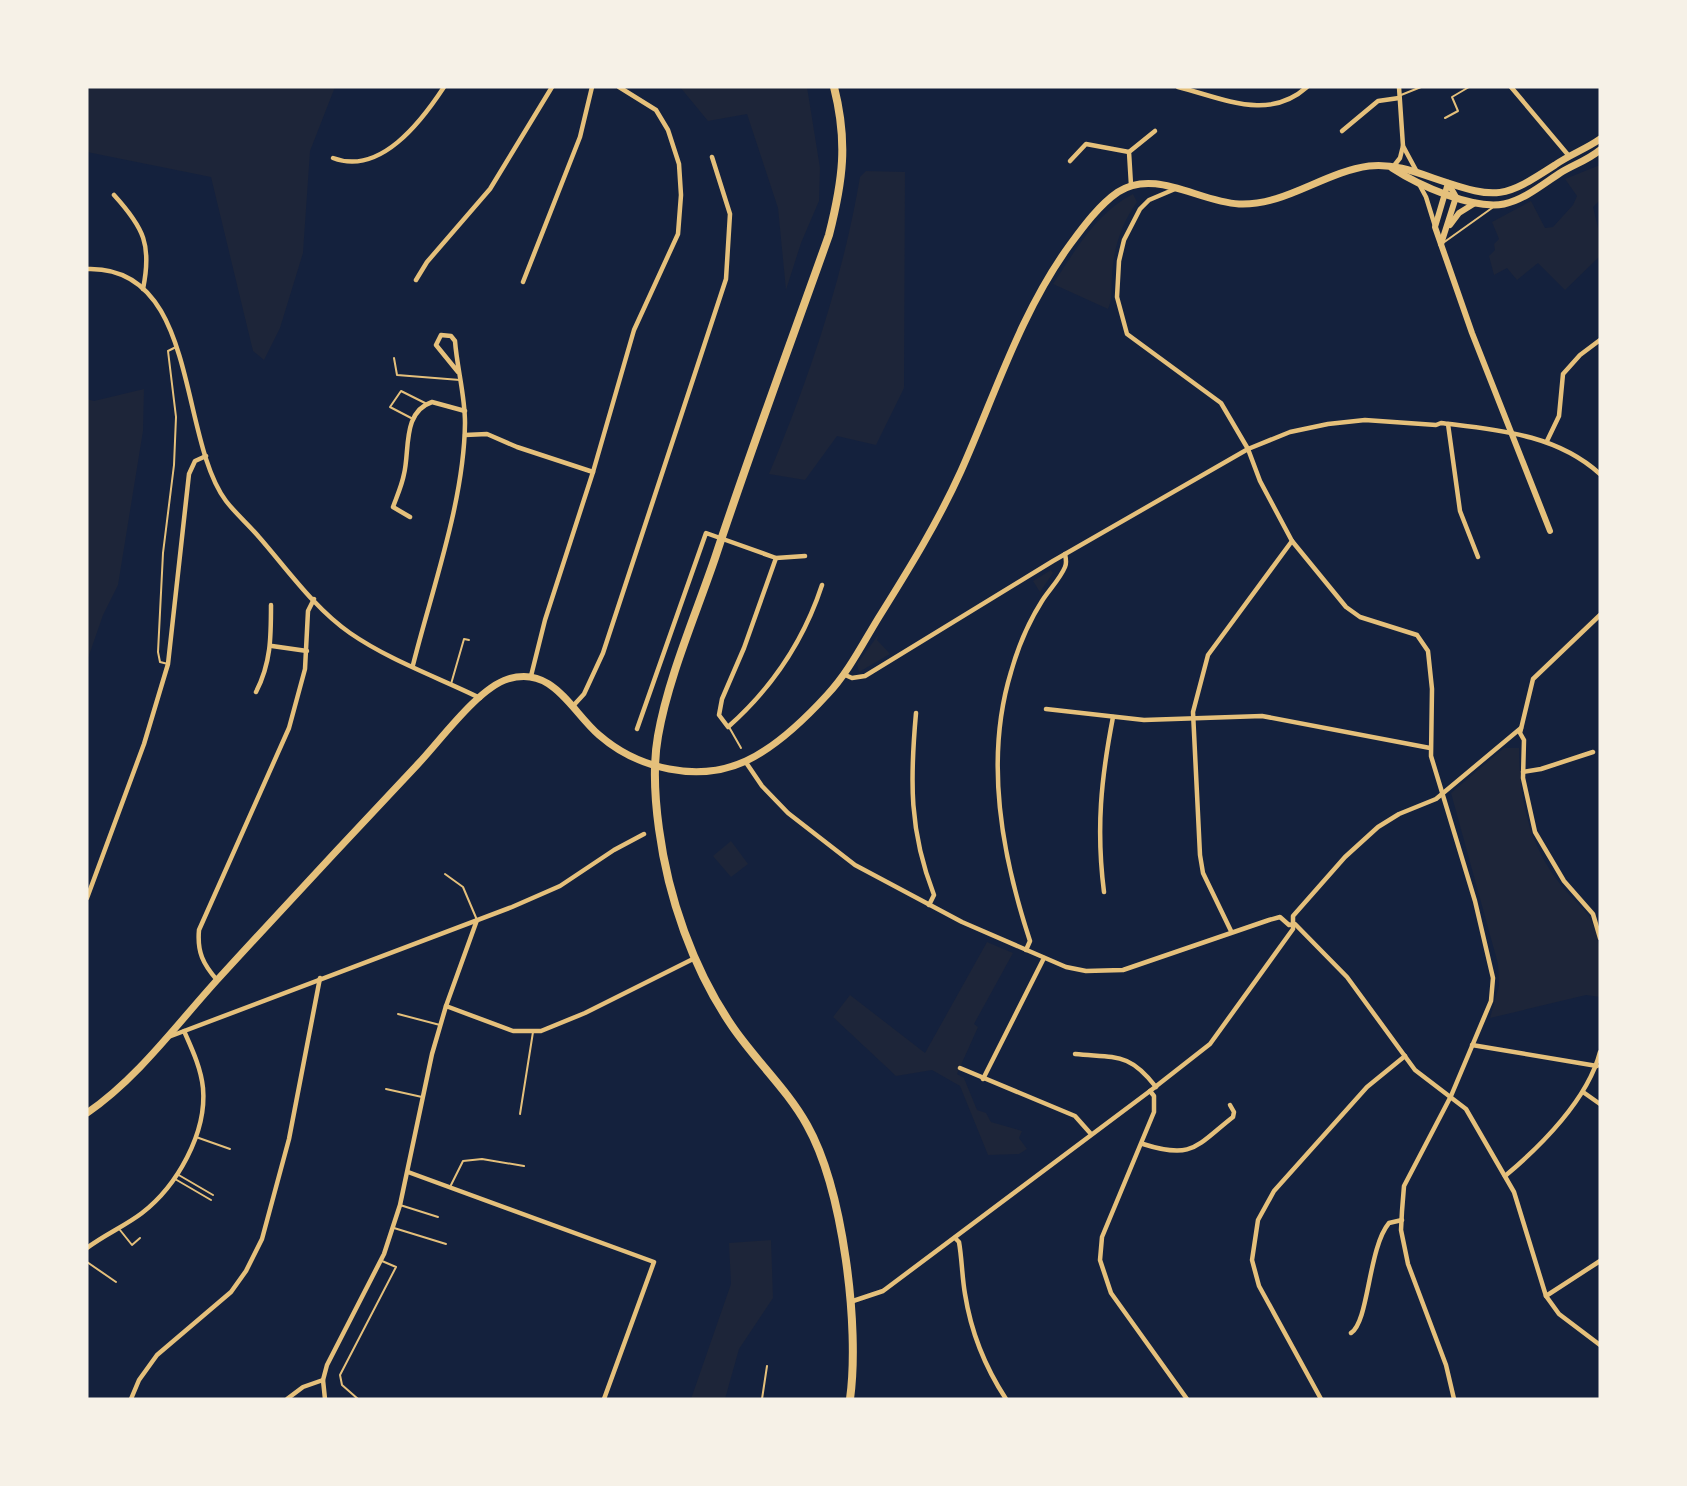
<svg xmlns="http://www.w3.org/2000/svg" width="1687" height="1486" viewBox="0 0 1687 1486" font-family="Montserrat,sans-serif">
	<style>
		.green { fill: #1d2539 }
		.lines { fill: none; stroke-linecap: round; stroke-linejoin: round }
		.service { stroke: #e5c07b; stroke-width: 2 }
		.minor { stroke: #e5c07b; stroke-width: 4.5 }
		.tertiary { stroke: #e5c07b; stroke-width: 6 }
		.secondary { stroke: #e5c07b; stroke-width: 7 }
		.primary { stroke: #e5c07b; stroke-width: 8 }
	</style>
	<rect width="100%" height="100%" fill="#14213d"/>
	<!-- green -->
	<g class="green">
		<polygon points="87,87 335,87 310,151 303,253 280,328 264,360 253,351 211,177 87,152"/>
		<polygon points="680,87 807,87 820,168 819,201 801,243 786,290 778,208 747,114 708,121"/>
		<polygon points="1600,165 1600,200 1593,207 1598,228 1599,257 1565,290 1538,263 1517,280 1507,268 1494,275 1489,256 1495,250 1494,244 1499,239 1492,222 1531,201 1545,228 1553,227 1573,205 1577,196 1565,179"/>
		<path d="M 866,171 L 905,172 L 904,388 L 876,445 L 837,436 L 805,480 L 769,474 C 809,379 843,278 860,177 Z"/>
		<path d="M 1133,194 L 1137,202 C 1121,224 1113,250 1112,277 C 1111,289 1113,298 1108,309 L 1053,284 C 1075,251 1096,213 1133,194 Z"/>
		<polygon points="144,389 143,431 118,585 103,615 87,661 87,399 94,401"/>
		<polygon points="1051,570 1053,573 1040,592 1033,581"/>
		<polygon points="879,634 877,640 890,654 859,672 857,664"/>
		<path d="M 1504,748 L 1519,748 C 1519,799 1529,845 1561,885 C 1570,897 1584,907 1591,920 C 1603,942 1600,973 1600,997 L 1586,995 L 1490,1018 L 1499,986 L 1498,964 L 1451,793 Z"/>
		<polygon points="731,841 748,864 731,877 713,856"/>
		<polygon points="987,942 1013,953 974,1024 978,1027 957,1074 964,1078 977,1110 986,1113 991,1122 1022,1131 1019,1138 1027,1149 1019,1154 988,1155 960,1086 932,1070 896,1076 833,1017 850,995 925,1053"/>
		<polygon points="771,1240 773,1298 739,1349 725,1399 691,1399 731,1284 729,1243"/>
	</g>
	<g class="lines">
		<!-- service -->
		<g class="service">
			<polyline points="1401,95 1421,87"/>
			<polyline points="1445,118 1458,111 1452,97 1469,87"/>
			<polyline points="1443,243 1492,208"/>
			<polyline points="394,358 397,375 460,380"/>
			<polyline points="413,419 390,407 401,391 425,403"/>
			<polyline points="168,664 160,662 158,652 163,553 174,465 176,417 168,351 176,347"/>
			<polyline points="451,684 464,639 469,640"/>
			<polyline points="729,727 741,748"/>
			<polyline points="445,874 463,887 477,920"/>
			<polyline points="398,1014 440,1025"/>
			<polyline points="386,1089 422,1097"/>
			<polyline points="520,1114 533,1032"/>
			<polyline points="196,1137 230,1149"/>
			<polyline points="177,1174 213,1195"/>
			<polyline points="175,1179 211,1200"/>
			<polyline points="450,1187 463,1161 482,1159 524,1166"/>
			<polyline points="400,1205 438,1217"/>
			<polyline points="394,1228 446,1244"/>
			<polyline points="120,1230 132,1245 140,1238"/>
			<polyline points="87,1262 116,1282"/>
			<polyline points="358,1399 342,1385 340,1375 396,1267 382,1261"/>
			<polyline points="762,1399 767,1366"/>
		</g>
		<!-- minor -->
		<g class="minor">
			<path d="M 1178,87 C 1223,98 1268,122 1307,87"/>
			<polyline points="1399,87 1403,146 1417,172"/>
			<polyline points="1511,87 1569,156"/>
			<polyline points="1342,131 1378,101 1399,98"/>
			<path d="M 333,158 C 380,176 421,122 444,87"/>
			<polyline points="1070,161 1086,144 1129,152"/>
			<polyline points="1393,167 1400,158 1403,146"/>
			<polyline points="1419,184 1426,197 1435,226"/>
			<polyline points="1131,185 1129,152 1155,131"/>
			<polyline points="1175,189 1149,200 1140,209 1124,240 1119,261 1117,297 1127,334 1221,403 1248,449 1260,481 1292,541 1346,607 1360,617 1417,635 1428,651 1432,689 1431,756 1475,901 1493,978 1491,1001 1451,1096 1404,1186 1402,1211 1401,1230 1408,1264 1446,1365 1454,1399"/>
			<path d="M 114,195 C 144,228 152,245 143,289"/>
			<path d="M 87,269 C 199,265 178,437 226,501 C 236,514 249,525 259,537 C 287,569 315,609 350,633 C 389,660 437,677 480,698"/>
			<polyline points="416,280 427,262 490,189 552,87"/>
			<polyline points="523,282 580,137 592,87"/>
			<polyline points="1448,424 1460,511 1478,557"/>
			<polyline points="465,435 487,434 517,447 593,472"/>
			<polyline points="1547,441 1559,416 1563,374 1580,355 1600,340"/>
			<path d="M 410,517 L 393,507 C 397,496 402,485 404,474 C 410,450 402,412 432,402 L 465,411"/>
			<path d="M 776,558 L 744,648 L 722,699 L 719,715 L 728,727 C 772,688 804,640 822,585"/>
			<polyline points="1600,615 1533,679 1520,733 1524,740 1523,778 1535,832 1564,881 1593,914 1600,938"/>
			<polyline points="272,646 307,651"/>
			<path d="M 413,665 C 432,589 464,502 465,423 C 465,395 457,368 455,341 L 451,336 L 441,335 L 436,345 L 458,372"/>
			<path d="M 843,674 L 852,678 L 865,676 L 1053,561 L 1248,449 L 1290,432 L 1328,424 L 1365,420 L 1436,425 L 1441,423 C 1498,430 1556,434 1600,474"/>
			<polyline points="531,676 545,620 593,472 634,330 678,234 681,195 679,164 668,130 656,110 619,87"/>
			<path d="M 256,692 C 271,663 271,637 271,605"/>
			<polyline points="573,706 584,694 603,653 726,279 730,214 712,157"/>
			<polyline points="1046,709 1144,720 1262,716 1430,748"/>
			<path d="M 916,713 C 910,780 909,831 934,895 L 929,905"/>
			<polyline points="637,729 706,533 776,558 805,556"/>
			<polyline points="745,761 762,786 788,813 855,865 962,922 1066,967 1086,971 1123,970 1269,920 1280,917 1289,925 1295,924 1347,977 1415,1070 1466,1109 1514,1192 1546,1296 1559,1314 1600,1345"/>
			<polyline points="1523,772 1541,769 1593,752"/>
			<path d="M 1104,892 C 1096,829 1101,779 1113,717"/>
			<polyline points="87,898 144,744 168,664 189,474 195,461 206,456"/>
			<polyline points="1231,931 1203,873 1200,855 1193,712 1208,655 1292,541"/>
			<path d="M 1026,950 L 1030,941 C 1002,856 984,760 1011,672 C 1018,647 1028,623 1042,601 C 1049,590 1060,579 1065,567 C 1067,563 1066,559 1065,554"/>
			<path d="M 217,980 C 203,964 197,952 199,930 L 289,728 L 305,669 L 308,611 L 314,599"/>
			<polyline points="446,1006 477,920"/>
			<polyline points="171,1036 512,907 560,886 614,850 644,834"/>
			<polyline points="1472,1045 1597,1066"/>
			<path d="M 1075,1054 C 1116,1058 1129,1052 1156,1087"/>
			<polyline points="960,1068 1075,1116 1091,1134"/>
			<polyline points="983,1079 1044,958"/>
			<polyline points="1583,1092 1600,1104"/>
			<path d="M 1143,1144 C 1193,1160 1196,1146 1233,1117 L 1234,1112 L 1230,1105"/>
			<polyline points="408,1172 654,1262 604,1399"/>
			<path d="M 1505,1176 C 1541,1146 1588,1099 1600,1052"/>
			<path d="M 955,1238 L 959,1242 C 962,1259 962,1277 965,1294 C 971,1332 985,1367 1006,1399"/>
			<path d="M 87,1248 C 104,1235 125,1226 142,1213 C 177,1186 207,1133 203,1088 C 201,1068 192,1049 184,1031"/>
			<polyline points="1546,1296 1600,1261"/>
			<polyline points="850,1302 883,1291 1150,1091"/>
			<path d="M 1351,1333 C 1369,1322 1368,1248 1389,1223 L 1402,1220"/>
			<polyline points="131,1399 139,1380 157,1355 231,1292 246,1271 262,1239 289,1139 320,978"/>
			<polyline points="287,1399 303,1387 323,1380"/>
			<polyline points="325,1399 323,1380 327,1365 384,1254 400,1205 432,1054 446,1006 513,1031 541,1031 585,1013 695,958"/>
			<polyline points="1187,1399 1111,1293 1100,1260 1102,1237 1154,1112 1154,1096 1150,1091 1210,1044 1293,929 1293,916 1345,857 1378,827 1399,814 1436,799 1521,728"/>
			<polyline points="1321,1399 1259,1286 1252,1260 1258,1220 1274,1191 1367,1087 1405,1056"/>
		</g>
		<!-- tertiary -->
		<g class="tertiary">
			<polyline points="1448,183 1435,227 1472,333 1550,531"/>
			<polyline points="1450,225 1459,213 1475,203"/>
			<polyline points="1441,244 1456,197 1448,183"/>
		</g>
		<!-- secondary -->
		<g class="secondary">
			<path d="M 1392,168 C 1418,185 1473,210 1504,204 C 1524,200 1543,184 1560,173 C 1573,165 1588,160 1600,150"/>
			<path d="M 87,1113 C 138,1078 177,1024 218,979 C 284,907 351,835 418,764 C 440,741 478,688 508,679 C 553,665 571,711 599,735 C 638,769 698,783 746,761 C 776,747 805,719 827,695 C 848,673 863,643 879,617 C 909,569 938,522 961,471 C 995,395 1020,314 1069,246 C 1083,227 1099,205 1118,192 C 1155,168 1199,202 1239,204 C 1285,206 1324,172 1369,166 C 1393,163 1416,172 1439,180 C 1498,200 1504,198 1555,165 C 1569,155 1586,149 1600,139"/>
		</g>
		<!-- primary -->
		<path class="primary" d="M 834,87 C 848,142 843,180 829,235 C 791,342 751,449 715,558 C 696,614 668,678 658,736 C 653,764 655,800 659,829 C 668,897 693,969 732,1026 C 755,1060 787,1089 807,1125 C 843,1189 860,1327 850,1399"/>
	</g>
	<!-- border -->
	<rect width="1687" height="1486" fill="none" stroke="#f6f1e7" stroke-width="177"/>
</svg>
